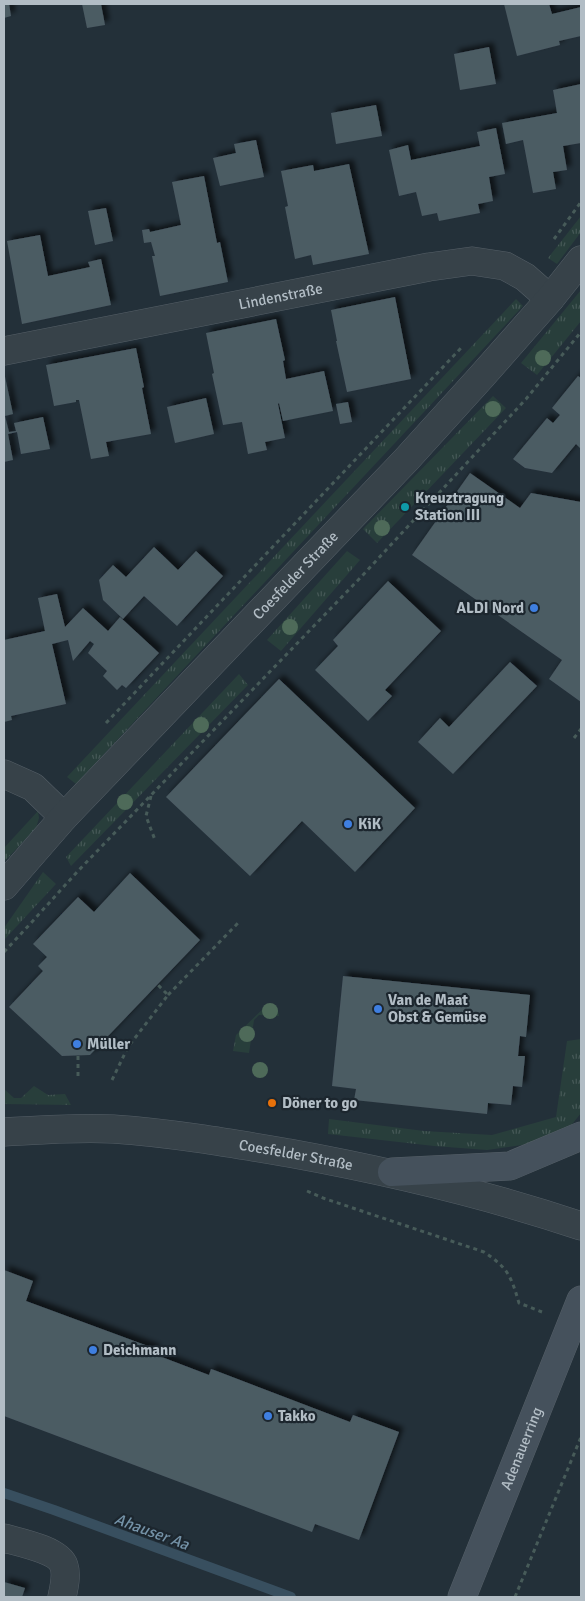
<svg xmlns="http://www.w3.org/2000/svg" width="585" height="1601" viewBox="0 0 585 1601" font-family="Signika,sans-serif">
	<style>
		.grass { fill: url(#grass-tufts) }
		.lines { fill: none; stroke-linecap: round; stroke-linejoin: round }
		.stream { stroke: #384f5f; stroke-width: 10 }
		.building { fill: #4c5b64; filter: url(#shadow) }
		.street-casing { stroke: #555f67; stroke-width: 29 }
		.secondary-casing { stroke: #555f67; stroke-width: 29 }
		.path { stroke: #475b59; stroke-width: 3; stroke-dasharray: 4 4; stroke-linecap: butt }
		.street { stroke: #374249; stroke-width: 28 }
		.secondary { stroke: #45515c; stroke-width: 28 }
		.tree { fill: #4e6a59 }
		.culture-dot { fill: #0f9aa8; stroke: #1c262e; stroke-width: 2 }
		.shop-dot { fill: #3f7fe0; stroke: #1c262e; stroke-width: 2 }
		.food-dot { fill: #e8710a; stroke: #1c262e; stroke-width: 2 }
		.labels { text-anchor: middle; stroke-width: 4.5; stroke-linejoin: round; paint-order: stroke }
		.street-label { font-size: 15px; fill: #b2bdc5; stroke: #1c262e }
		.poi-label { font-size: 15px; font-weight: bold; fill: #b2bdc5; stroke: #1c262e; text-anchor: start }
		.water-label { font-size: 16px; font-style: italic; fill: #7492a7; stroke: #1c262e }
	</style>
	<defs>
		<pattern id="grass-tufts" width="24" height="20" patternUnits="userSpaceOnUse" patternTransform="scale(1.25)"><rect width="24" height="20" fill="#283e3b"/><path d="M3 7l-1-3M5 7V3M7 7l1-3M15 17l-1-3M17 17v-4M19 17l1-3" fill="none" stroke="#455856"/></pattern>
		<filter id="shadow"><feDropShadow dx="4.5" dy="-4.5" stdDeviation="2.5" flood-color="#0009"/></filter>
	</defs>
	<rect width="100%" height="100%" fill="#233039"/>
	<!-- grass -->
	<g class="grass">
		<polygon points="581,216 581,232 557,264 548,258"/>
		<polygon points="581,290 581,321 537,375 521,363"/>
		<polygon points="516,299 523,306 76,784 67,777"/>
		<polygon points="493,396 506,408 377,543 363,529"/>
		<polygon points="347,551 360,560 281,651 267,640"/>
		<polygon points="239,674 248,685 71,866 66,857"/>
		<polygon points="38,811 39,818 36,828 4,862 4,848"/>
		<polygon points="43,872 56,884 4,940 4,928"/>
		<polygon points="266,1006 277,1007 279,1016 259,1015 254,1020 249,1053 233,1051 236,1035"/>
		<polygon points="581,1039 581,1113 569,1128 529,1144 487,1150 434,1146 328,1134 329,1119 424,1131 492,1135 556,1117 567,1041"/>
		<polygon points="34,1086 48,1095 65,1094 71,1105 4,1104 4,1089 14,1098 21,1098"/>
	</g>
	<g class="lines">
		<!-- stream -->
		<polyline class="stream" points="4,1493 54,1510 291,1597"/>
	</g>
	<!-- building -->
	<g class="building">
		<polygon points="4,4 9,4 11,16 4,18"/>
		<polygon points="82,4 101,4 105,25 87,28"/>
		<polygon points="504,4 549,4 552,14 581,7 581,36 559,41 560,45 517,56"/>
		<polygon points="489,47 496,84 460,90 454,54"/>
		<polygon points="581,84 581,143 563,146 567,170 553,172 556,189 533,193 523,140 506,144 502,123 557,113 553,90"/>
		<polygon points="376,105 382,136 336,144 331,113"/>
		<polygon points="496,128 505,174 489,177 493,201 478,204 480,213 439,221 437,213 422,216 416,192 399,196 389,150 408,145 411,160 480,146 477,132"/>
		<polygon points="256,140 264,177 220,186 213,158 236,153 234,144"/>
		<polygon points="349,164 369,254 313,265 311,255 295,259 285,207 288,206 281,171 313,165 314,171"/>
		<polygon points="204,176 217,243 220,242 228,282 160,296 152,256 155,256 151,242 144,243 142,230 149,229 150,232 181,225 172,182"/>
		<polygon points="106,208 113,241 95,245 88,211"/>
		<polygon points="40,235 48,276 90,267 88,262 101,259 111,305 22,324 7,241"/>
		<polygon points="395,297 411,379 347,392 336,341 337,341 331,310"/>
		<polygon points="276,319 285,360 283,361 286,379 324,371 333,411 283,421 279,403 278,404 285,438 265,442 267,450 248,454 242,422 223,425 212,374 214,373 206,333"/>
		<polygon points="136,348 144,387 142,388 151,434 106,442 109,456 91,459 79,400 76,400 76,402 54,406 46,365"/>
		<polygon points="4,372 13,414 5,416 9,432 16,431 14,423 43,417 50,449 21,454 17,432 8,434 13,460 4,462"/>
		<polygon points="578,376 581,378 581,449 576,444 552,473 525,468 513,459 547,418 553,423 560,415 552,408"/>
		<polygon points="206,398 214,434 175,443 167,407"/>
		<polygon points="348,402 352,422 340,424 336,404"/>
		<polygon points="470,473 520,508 531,493 581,502 581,702 549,679 562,660 412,555"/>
		<polygon points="154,547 178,570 196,551 223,576 177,626 144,596 123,619 103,600 99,580 113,565 126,577"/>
		<polygon points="388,581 441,631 385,690 392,696 368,721 315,670 338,646 333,640"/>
		<polygon points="57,594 65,627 83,608 108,631 120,617 159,653 126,688 122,685 117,690 103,676 107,671 88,653 94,644 90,641 73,661 68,640 52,644 66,704 11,716 12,720 4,722 4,640 45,631 38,598"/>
		<polygon points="510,662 537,686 453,774 418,742 440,718 449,727"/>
		<polygon points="279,679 415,808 355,872 302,821 250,876 166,797"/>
		<polygon points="130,873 200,940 90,1055 62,1056 9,1007 43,971 38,966 47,957 33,944 78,897 94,912"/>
		<polygon points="343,976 530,995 526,1037 520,1036 518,1056 525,1056 522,1087 513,1086 511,1105 488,1103 487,1114 354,1100 356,1089 332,1086"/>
		<polygon points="4,1270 33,1281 26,1301 156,1349 154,1354 209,1375 211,1369 214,1370 350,1422 353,1415 399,1432 359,1540 315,1524 312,1532 4,1416"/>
		<polygon points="4,1582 25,1588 22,1597 4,1597"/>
	</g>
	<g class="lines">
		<!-- street casing -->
		<g class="street-casing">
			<g id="street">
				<path id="s1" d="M 4,351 L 429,267 L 472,261 L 505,266 L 525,277 L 550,299"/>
				<polyline points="4,774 33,787 64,817"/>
				<path id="s2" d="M 4,886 L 64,817 L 406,460 L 482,376 L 550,299 L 581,260"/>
				<path id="s3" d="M 4,1132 C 40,1130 77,1127 113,1129 C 172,1133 230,1143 289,1153 C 388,1171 486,1194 581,1226"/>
				<path d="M 4,1538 C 18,1542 59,1550 64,1566 C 67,1575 64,1588 62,1597"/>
			</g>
		</g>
		<!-- secondary casing -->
		<g class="secondary-casing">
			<g id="secondary">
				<polyline points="392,1172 510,1166 581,1136"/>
				<path id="s4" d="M 462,1597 L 581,1300"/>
			</g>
		</g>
		<!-- path -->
		<g class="path">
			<polyline points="554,239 581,202"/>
			<polyline points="106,723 461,348"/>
			<polyline points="574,738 581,729"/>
			<polyline points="151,796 146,816 155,840"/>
			<polyline points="4,952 31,923 77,872 362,576 526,399 581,332"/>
			<polyline points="168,995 239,922"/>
			<polyline points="78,1056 78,1079"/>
			<polyline points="112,1080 128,1047 168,995 157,984"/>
			<path d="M 307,1191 L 323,1198 L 484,1252 C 508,1268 511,1276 519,1303 L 542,1312"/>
			<polyline points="515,1597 581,1437"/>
		</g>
		<!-- street -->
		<use href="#street" class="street"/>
		<!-- secondary -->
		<use href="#secondary" class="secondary"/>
	</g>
	<!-- trees -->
	<g class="tree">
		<circle cx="543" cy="358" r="8"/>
		<circle cx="493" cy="409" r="8"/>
		<circle cx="382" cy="528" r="8"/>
		<circle cx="290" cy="627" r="8"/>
		<circle cx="201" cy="725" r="8"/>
		<circle cx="125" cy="802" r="8"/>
		<circle cx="270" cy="1011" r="8"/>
		<circle cx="247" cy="1034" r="8"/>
		<circle cx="260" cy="1070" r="8"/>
	</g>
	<!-- markers -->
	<circle class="culture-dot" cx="405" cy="507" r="5"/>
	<g class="shop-dot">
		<circle cx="534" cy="608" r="5"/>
		<circle cx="348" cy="824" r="5"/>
		<circle cx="378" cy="1009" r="5"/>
		<circle cx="77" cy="1044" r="5"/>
		<circle cx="93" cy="1350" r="5"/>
		<circle cx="268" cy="1416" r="5"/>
	</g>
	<circle class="food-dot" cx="272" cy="1103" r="5"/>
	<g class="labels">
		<!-- street labels -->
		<g class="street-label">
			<text dy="5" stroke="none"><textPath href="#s1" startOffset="282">Lindenstraße</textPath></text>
			<text dy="5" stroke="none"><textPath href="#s2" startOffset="426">Coesfelder Straße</textPath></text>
			<text dy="5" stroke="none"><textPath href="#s3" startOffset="294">Coesfelder Straße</textPath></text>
			<text dy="5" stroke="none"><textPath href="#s4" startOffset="160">Adenauerring</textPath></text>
		</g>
		<!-- poi labels -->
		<g class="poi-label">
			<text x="415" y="503">Kreuztragung<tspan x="415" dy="17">Station III</tspan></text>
			<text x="524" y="613" text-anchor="end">ALDI Nord</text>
			<text x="358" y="829">KiK</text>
			<text x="388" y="1005">Van de Maat<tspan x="388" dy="17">Obst &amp; Gemüse</tspan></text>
			<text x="87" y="1049">Müller</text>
			<text x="282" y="1108">Döner to go</text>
			<text x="103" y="1355">Deichmann</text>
			<text x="278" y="1421">Takko</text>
		</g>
		<!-- water labels -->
		<g class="water-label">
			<text transform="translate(152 1531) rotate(20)" y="6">Ahauser Aa</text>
		</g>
	</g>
	<!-- border -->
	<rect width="585" height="1601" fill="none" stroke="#b2bdc5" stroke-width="10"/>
</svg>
